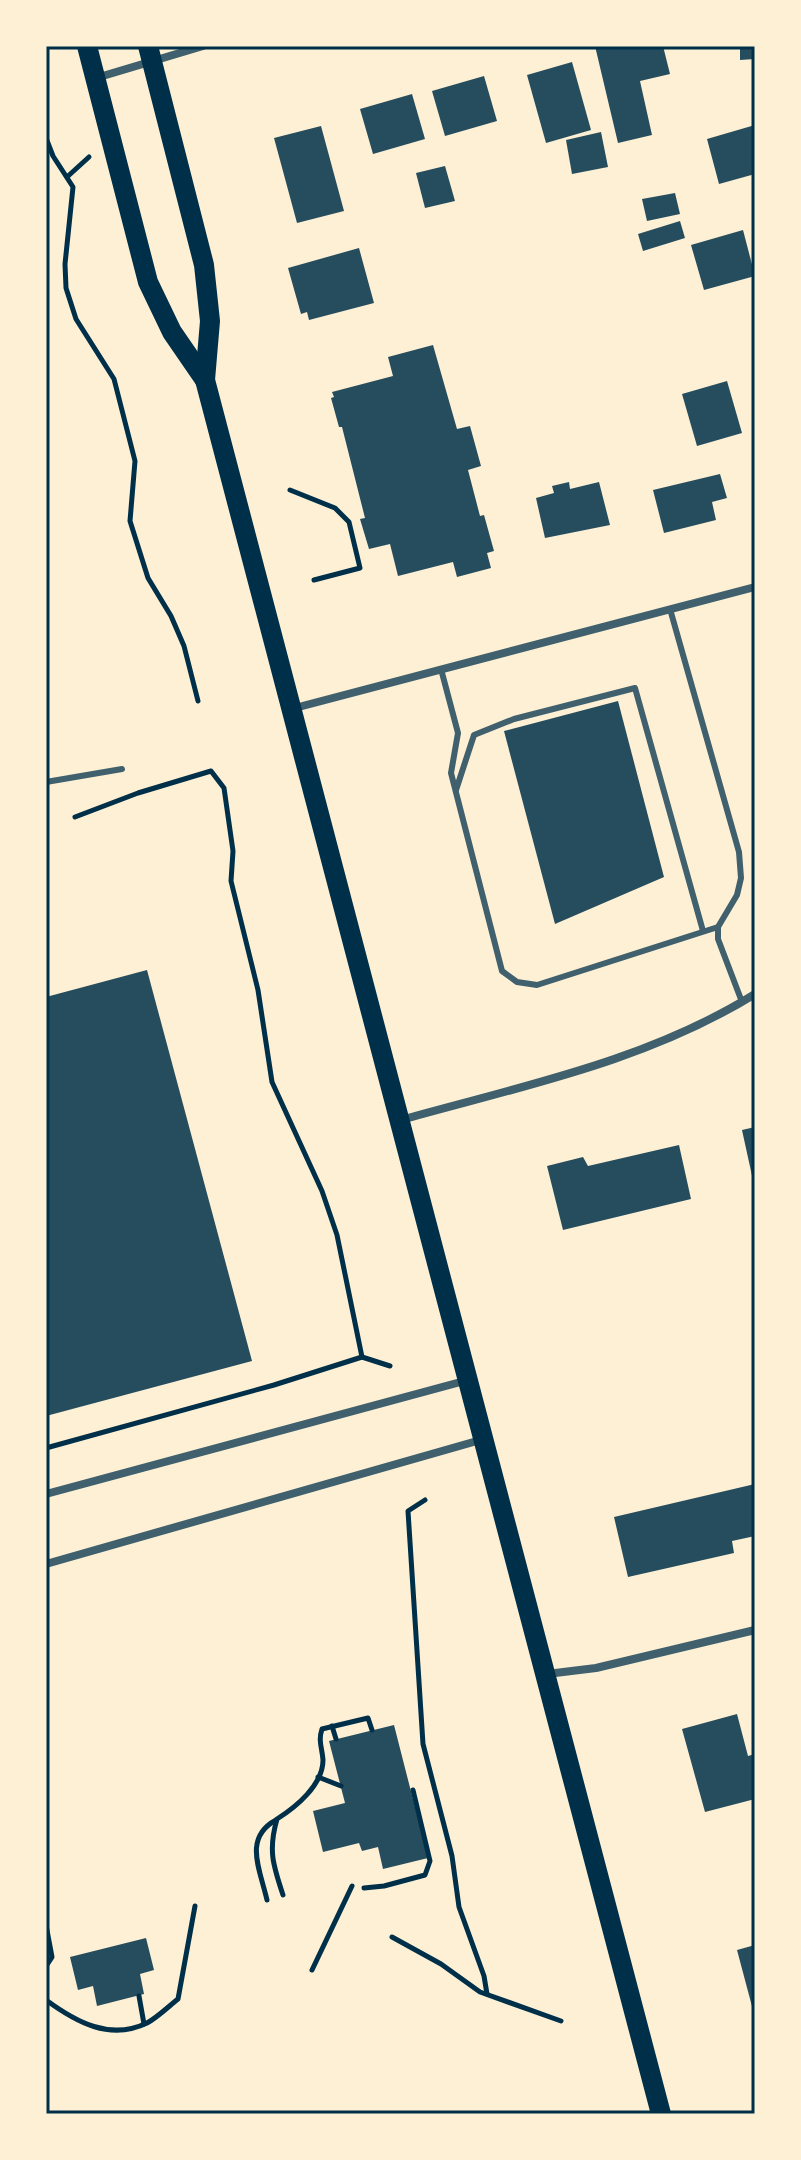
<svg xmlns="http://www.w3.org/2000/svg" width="801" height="2160" viewBox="0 0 801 2160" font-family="'Source Sans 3',sans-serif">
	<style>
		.building { fill: #264d5e }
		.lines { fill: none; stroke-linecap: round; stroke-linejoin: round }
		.path { stroke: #003049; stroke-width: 5 }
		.service { stroke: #3f606c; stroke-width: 6 }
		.minor { stroke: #3f606c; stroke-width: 8 }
		.primary { stroke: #003049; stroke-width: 20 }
		.neatline { fill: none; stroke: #003049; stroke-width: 3 }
	</style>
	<rect width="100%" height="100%" fill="#fdf0d5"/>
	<!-- building -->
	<g class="building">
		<polygon points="595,46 663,46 670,74 640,81 652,135 618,143"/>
		<polygon points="740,46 755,46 755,59 740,60"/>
		<polygon points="572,62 591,130 546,143 527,75"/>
		<polygon points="484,76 497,121 445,136 432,91"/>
		<polygon points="412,94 425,139 373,154 360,109"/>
		<polygon points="755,125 755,174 719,184 707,139"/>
		<polygon points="321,126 344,211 297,223 274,138"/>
		<polygon points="601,132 608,167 572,174 566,140"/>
		<polygon points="445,166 455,201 425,208 416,173"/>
		<polygon points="675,193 680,214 647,221 642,199"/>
		<polygon points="680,221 685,238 643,251 638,234"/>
		<polygon points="743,230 755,276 704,290 691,245"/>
		<polygon points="359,248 374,303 309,320 307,312 301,314 288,268"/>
		<polygon points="433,345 457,429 470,426 481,466 468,470 480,516 484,515 494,551 487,553 491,568 457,577 453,562 398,576 390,544 369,549 360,519 365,518 342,427 339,427 331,398 334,397 332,392 393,376 388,357"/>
		<polygon points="727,381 742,433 697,446 682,394"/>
		<polygon points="720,474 727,498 712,502 716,520 664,533 653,490"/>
		<polygon points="569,482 570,489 599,482 610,525 545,538 536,498 554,493 552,486"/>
		<polygon points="618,701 664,877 555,924 504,731"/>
		<polygon points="147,970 252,1361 46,1416 46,997"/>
		<polygon points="755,1127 755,1184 754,1185 742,1130"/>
		<polygon points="679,1145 691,1199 563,1230 547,1166 583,1157 588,1166"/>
		<polygon points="755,1484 755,1536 732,1541 734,1553 628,1577 614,1517"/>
		<polygon points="737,1714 748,1756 755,1754 755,1799 705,1812 682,1729"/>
		<polygon points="394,1725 428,1858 383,1869 378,1847 362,1851 359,1843 323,1852 313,1811 345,1803 329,1741"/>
		<polygon points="146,1938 154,1970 140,1974 144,1994 97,2006 93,1986 78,1990 70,1957"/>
		<polygon points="755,1945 755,2014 754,2014 737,1950"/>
	</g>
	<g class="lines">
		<!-- path -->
		<g class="path">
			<polyline points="46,138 53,156 73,187 65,264 66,288 76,319 114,379 135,461 130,521 148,578 171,616 184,646 198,701"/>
			<polyline points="67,177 89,157"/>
			<polyline points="290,490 335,508 349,522 360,568 314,580"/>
			<polyline points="362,1357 390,1366"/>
			<polyline points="46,1448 274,1385 362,1357 337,1235 322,1191 272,1082 258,990 231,881 233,851 224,788 211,771 138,793 75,817"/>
			<polyline points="425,1500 408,1511 423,1744 452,1856 459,1907 484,1976 487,1994"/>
			<polyline points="332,1726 336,1739"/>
			<polyline points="318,1777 341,1786"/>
			<polyline points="364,1888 384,1886 425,1875 430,1861 413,1790"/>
			<path d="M 283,1895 C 273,1865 268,1850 277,1819 C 296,1807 323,1785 323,1760 C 322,1747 318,1741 322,1729 L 368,1718 L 372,1730"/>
			<path d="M 267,1900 C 260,1869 243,1838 276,1820"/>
			<polyline points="46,1925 52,1957 46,1966"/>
			<polyline points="392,1937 441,1964 480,1992 561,2021"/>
			<polyline points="312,1970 352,1886"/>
			<polyline points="139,1996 144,2024"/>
			<path d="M 46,2000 C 76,2022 110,2041 147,2023 C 158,2017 169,2006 178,1999 L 195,1906"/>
		</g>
		<!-- service -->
		<g class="service">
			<polyline points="670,609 739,852 741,878 737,895 718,927 718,939 742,1002"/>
			<polyline points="441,669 458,733 451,773 502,971 517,982 537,985 718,927"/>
			<polyline points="46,782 122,769"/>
			<polyline points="456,790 474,735 514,719 635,688 703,931"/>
		</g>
		<!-- minor -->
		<g class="minor">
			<polyline points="96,78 203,46"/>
			<polyline points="291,709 755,587"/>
			<path d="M 401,1120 C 522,1086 647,1061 755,994"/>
			<polyline points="46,1494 468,1380"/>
			<polyline points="46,1564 484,1439"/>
			<polyline points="547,1674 596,1668 755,1630"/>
		</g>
		<!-- primary -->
		<g class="primary">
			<polyline points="87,46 148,282 172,332 205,380"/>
			<path d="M 148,46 L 204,265 L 210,321 L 205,380 C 355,958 510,1536 661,2114"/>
		</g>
	</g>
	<!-- border -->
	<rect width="801" height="2160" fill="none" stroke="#fdf0d5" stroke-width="96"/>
	<rect x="48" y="48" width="705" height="2064" class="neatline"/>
</svg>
